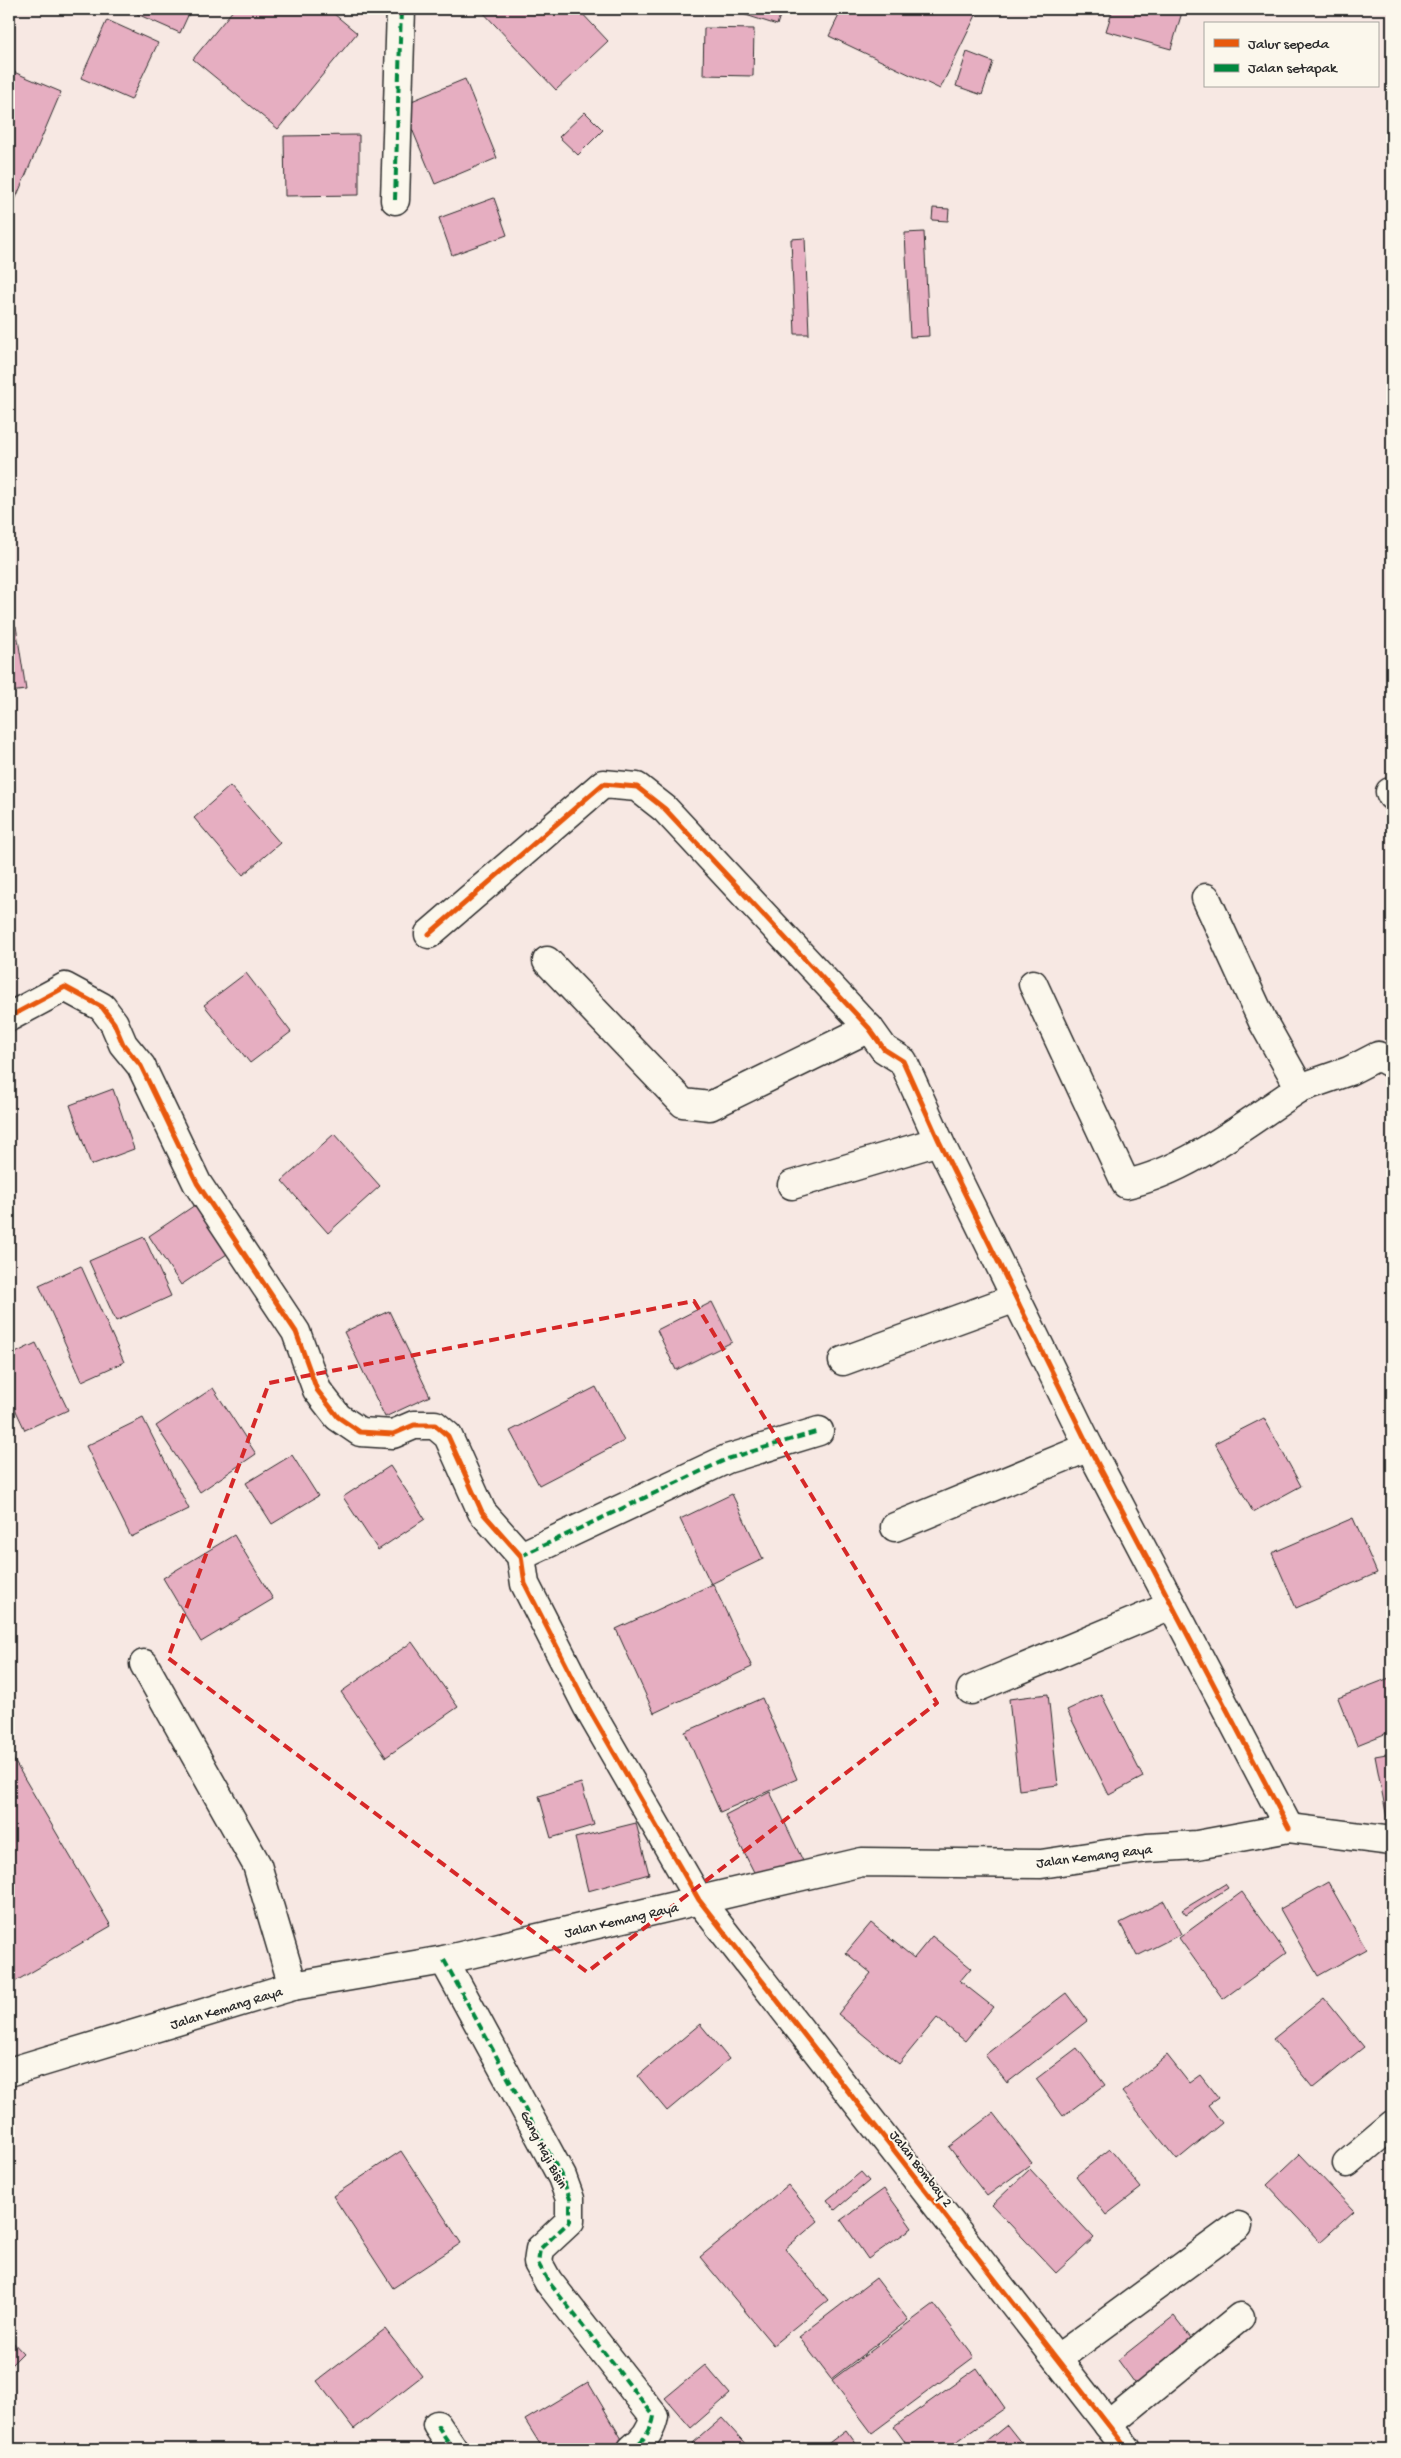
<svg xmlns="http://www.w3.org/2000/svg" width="1401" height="2458" viewBox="0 0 1401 2458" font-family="'Gochi Hand',sans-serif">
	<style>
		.building { fill: #e6aec1; stroke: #2b2b2b }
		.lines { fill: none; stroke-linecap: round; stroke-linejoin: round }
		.minor-casing { stroke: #2b2b2b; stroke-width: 31 }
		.minor { stroke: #fbf7ec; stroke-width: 28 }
		.quiet { stroke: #00873e; stroke-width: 4; stroke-dasharray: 8 4; stroke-linecap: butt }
		.cycleway-casing { stroke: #fbf7ec; stroke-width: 8 }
		.cycleway { stroke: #e8590c; stroke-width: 5 }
		.marked { fill: none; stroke: #d62828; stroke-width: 4; stroke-dasharray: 10 6; stroke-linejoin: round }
		.labels { text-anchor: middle; stroke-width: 4; stroke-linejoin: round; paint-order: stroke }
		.street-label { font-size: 14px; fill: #2b2b2b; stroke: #fbf7ec }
	</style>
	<rect width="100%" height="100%" fill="#f7e8e3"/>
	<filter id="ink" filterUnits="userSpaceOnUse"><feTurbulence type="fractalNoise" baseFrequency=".02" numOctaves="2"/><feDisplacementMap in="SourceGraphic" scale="10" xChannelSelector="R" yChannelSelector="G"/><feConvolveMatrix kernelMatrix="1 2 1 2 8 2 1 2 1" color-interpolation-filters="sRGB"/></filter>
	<g filter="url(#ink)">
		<!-- building -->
		<g class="building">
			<polygon points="139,9 191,9 180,33 137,14"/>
			<polygon points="234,9 328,9 357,33 278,129 193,59"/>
			<polygon points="480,9 578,9 608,41 556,90"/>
			<polygon points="727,9 782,9 777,25"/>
			<polygon points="842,9 979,9 940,89 829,36"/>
			<polygon points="1113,9 1183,9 1171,49 1106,31"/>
			<polygon points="107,20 158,43 131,100 81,78"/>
			<polygon points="704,28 754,29 753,76 703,75"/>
			<polygon points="967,52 993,62 982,95 956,86"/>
			<polygon points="9,70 61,92 10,212 9,211"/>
			<polygon points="465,79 497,158 435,184 402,105"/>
			<polygon points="585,112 603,130 578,155 559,137"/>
			<polygon points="359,135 359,195 285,196 284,136"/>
			<polygon points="494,198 507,235 452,255 439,218"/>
			<polygon points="933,208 949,209 948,221 932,220"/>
			<polygon points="924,232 929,336 910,337 905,233"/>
			<polygon points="805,238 809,334 795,334 791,239"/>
			<polygon points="16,626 26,690 9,692 9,627"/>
			<polygon points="230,786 280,843 243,875 194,818"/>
			<polygon points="246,973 291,1032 250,1063 204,1005"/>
			<polygon points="113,1089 134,1149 91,1165 70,1105"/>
			<polygon points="334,1134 380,1186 328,1233 282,1181"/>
			<polygon points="201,1201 233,1250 181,1285 149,1236"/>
			<polygon points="144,1237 171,1296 116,1321 89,1261"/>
			<polygon points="81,1266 124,1362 82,1381 39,1285"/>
			<polygon points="712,1302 732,1342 676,1370 657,1330"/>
			<polygon points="389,1311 430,1396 385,1417 344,1332"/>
			<polygon points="36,1343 68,1410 25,1430 9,1396 9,1356"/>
			<polygon points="596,1387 624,1441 539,1485 510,1431"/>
			<polygon points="213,1388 256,1454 200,1492 156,1426"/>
			<polygon points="143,1418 189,1509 131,1537 86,1446"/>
			<polygon points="1264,1418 1301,1486 1253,1512 1215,1443"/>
			<polygon points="292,1455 318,1496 272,1524 246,1483"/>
			<polygon points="390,1466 425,1519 378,1550 343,1497"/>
			<polygon points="732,1494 763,1559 711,1584 680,1519"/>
			<polygon points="1353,1518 1377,1573 1296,1608 1272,1553"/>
			<polygon points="234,1535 273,1599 201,1642 163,1578"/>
			<polygon points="713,1584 752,1667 654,1713 616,1629"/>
			<polygon points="412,1642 458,1707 386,1757 341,1692"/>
			<polygon points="1392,1677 1392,1731 1357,1745 1338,1698"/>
			<polygon points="1048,1694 1058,1785 1019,1790 1009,1699"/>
			<polygon points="1101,1694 1143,1777 1109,1795 1067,1710"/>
			<polygon points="762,1698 797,1779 720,1812 685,1732"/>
			<polygon points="9,1752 111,1926 9,1985"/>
			<polygon points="1392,1753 1392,1817 1387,1818 1375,1756"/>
			<polygon points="581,1783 594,1825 551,1838 539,1796"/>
			<polygon points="770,1792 803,1861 759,1882 725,1815"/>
			<polygon points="636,1823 649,1874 588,1891 575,1838"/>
			<polygon points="1328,1882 1366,1949 1318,1976 1280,1909"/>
			<polygon points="1225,1884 1228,1888 1186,1915 1182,1910"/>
			<polygon points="1242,1892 1286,1953 1223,1999 1179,1938"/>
			<polygon points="1164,1901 1181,1934 1137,1956 1120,1923"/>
			<polygon points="871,1923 914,1958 932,1936 971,1968 960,1981 993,2007 965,2041 937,2018 899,2064 838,2014 871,1973 846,1953"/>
			<polygon points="1066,1993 1087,2021 1007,2083 985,2055"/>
			<polygon points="1324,1998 1364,2047 1313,2088 1273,2039"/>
			<polygon points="700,2024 729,2059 667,2111 638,2076"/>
			<polygon points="1077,2048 1105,2085 1063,2116 1036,2079"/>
			<polygon points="1167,2055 1189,2083 1200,2075 1218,2098 1208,2105 1222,2123 1177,2160 1122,2092"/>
			<polygon points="993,2113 1032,2163 987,2196 949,2147"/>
			<polygon points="1110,2149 1141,2188 1106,2215 1076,2176"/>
			<polygon points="401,2151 461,2243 393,2288 333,2196"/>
			<polygon points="1300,2154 1354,2211 1320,2242 1267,2185"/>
			<polygon points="1030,2169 1094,2238 1056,2273 992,2205"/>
			<polygon points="861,2172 869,2181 835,2210 827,2200"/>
			<polygon points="788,2185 818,2221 785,2249 828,2300 773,2345 700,2257"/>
			<polygon points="884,2189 912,2228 868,2259 841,2220"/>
			<polygon points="876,2278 908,2320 831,2379 799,2337"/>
			<polygon points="934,2304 974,2357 872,2433 832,2380"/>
			<polygon points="1174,2316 1194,2342 1137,2386 1118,2360"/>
			<polygon points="385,2329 422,2376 354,2429 317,2381"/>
			<polygon points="9,2338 23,2353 9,2367"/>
			<polygon points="705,2365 730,2394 691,2428 665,2398"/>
			<polygon points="977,2368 1005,2408 946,2449 910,2449 894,2427"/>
			<polygon points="588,2382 626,2446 621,2449 543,2449 525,2420"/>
			<polygon points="722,2418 750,2449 686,2449"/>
			<polygon points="1007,2425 1026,2449 977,2449"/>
			<polygon points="846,2430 860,2449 821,2449"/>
		</g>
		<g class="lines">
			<!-- minor casing -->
			<g class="minor-casing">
				<g id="minor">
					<polyline points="395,200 401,9"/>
					<polyline points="1390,792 1392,796"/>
					<polyline points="1206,898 1263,1022 1300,1088 1349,1071 1378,1056 1392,1064"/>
					<polyline points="429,934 603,784 637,787 665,809 869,1028 884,1049 903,1061 939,1141 1089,1447 1289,1828"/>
					<polyline points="547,961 683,1103 710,1106 869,1028"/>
					<path d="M 1033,984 L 1126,1184 C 1188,1171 1248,1122 1300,1088"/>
					<polyline points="9,1017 65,987 102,1007 114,1023 123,1044 141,1066 197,1183 296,1332 317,1390 338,1417 360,1432 393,1434 414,1425 435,1425 448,1436 482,1512 521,1556 525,1584 587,1706 699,1900 1127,2449"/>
					<polyline points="792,1185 939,1141"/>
					<polyline points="843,1361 1016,1298"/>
					<polyline points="895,1527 1089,1447"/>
					<polyline points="521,1556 727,1459 819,1431"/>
					<polyline points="144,1664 257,1865 293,1986"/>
					<polyline points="971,1690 1171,1606"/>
					<path d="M 444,1960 L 562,2177 L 570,2199 L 570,2221 L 540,2249 L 538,2263 L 548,2281 L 654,2416 C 652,2430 644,2440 632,2449"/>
					<polyline points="9,2072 293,1986 444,1960 862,1862 1041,1864 1147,1848 1197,1845 1289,1828 1392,1841"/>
					<polyline points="1347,2163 1392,2125"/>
					<polyline points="1057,2359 1238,2226"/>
					<polyline points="437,2425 453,2449"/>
					<polyline points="1108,2425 1240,2317"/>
				</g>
			</g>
			<!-- minor -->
			<use href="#minor" class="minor"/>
			<!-- quiet -->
			<g class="quiet">
				<polyline points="395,200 401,9"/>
				<polyline points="521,1556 727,1459 819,1431"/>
				<path d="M 444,1960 L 562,2177 L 570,2199 L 570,2221 L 540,2249 L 538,2263 L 548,2281 L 654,2416 C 652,2430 644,2440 632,2449"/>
				<polyline points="437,2425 453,2449"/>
			</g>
			<!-- cycleway casing -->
			<g class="cycleway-casing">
				<g id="cycleway">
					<polyline points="429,934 603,784 637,787 665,809 869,1028 884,1049 903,1061 939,1141 1089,1447 1289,1828"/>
					<polyline points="9,1017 65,987 102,1007 114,1023 123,1044 141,1066 197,1183 296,1332 317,1390 338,1417 360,1432 393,1434 414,1425 435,1425 448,1436 482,1512 521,1556 525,1584 587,1706 699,1900 1127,2449"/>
				</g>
			</g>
			<!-- cycleway -->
			<use href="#cycleway" class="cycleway"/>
		</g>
	</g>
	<!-- marked area -->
	<path class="marked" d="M 694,1301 L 937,1703 L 587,1972 L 168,1658 L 269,1383 Z"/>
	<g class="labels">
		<!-- street labels -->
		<g class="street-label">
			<text transform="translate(1094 1855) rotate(-7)" y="5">Jalan Kemang Raya</text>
			<text transform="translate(621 1919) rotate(-13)" y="5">Jalan Kemang Raya</text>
			<text transform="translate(226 2007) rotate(-17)" y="5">Jalan Kemang Raya</text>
			<text transform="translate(545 2149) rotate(62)" y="5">Gang Haji Bisin</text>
			<text transform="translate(922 2168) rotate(52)" y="5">Jalan Bombay 2</text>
		</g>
	</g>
	<!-- margin -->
	<rect width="1401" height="2458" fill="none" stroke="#fbf7ec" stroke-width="30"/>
	<rect x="15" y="15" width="1371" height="2428" fill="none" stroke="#2b2b2b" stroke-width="2" filter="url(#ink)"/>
	<!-- legend -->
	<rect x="1204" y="22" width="175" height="65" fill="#fbf7ec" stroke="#a8a59f"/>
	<rect x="1214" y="39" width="25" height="8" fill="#e8590c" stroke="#a8a59f"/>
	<text x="1248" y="48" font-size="15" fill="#2b2b2b">Jalur sepeda</text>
	<rect x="1214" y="64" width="25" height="8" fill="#00873e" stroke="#a8a59f"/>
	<text x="1248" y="72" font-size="15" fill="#2b2b2b">Jalan setapak</text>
</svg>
